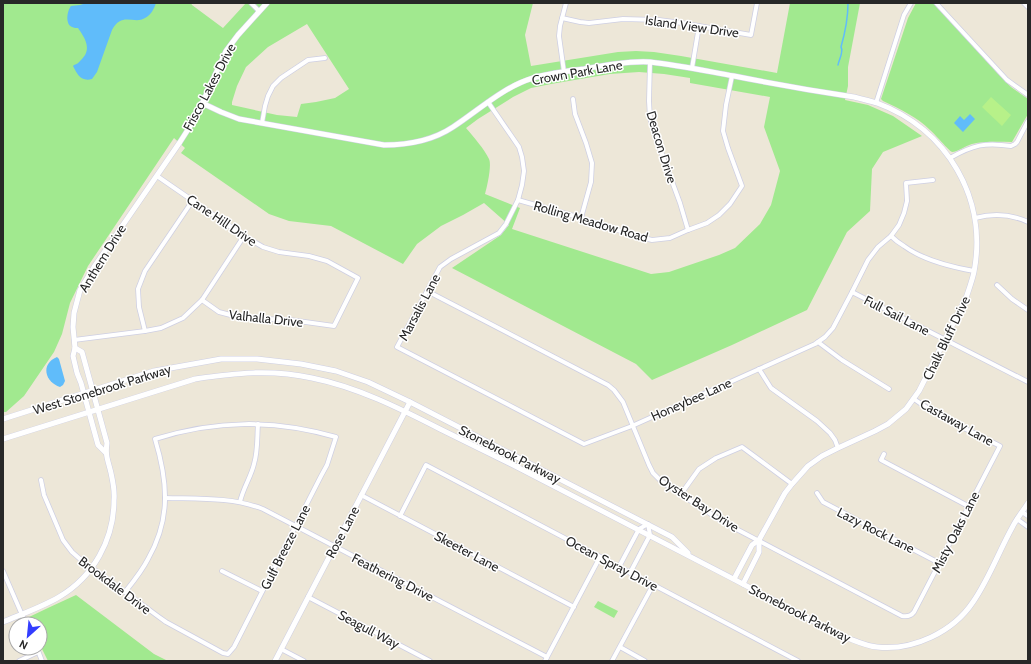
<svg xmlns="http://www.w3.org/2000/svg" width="1031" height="664" viewBox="0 0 1031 664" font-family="Cabin,sans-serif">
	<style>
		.green { fill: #a1e98f; fill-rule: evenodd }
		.pitch { fill: #b7f189 }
		.water { fill: #60bcfa }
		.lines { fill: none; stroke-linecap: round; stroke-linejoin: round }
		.stream { stroke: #60bcfa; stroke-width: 1.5 }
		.minor-casing { stroke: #cecfe3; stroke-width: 5.5 }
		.tertiary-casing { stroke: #cecfe3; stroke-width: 6 }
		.minor { stroke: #fff; stroke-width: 4 }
		.tertiary { stroke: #fff; stroke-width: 5 }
		.labels { text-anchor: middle; stroke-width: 3; stroke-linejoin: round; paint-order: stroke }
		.street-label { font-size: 13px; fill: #282828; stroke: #fff }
	</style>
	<rect width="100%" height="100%" fill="#ede7d8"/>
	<!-- green -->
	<g class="green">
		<path d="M 3,3 L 191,3 L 192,5 L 223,28 L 246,3 L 533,3 L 525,35 L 531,66 L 618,52 L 636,51 L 654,52 L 681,56 L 777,73 L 790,3 L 860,3 L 848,67 L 848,86 L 845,100 L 868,105 L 893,116 L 922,136 L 883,152 L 872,169 L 870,211 L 847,232 L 807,310 L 732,345 L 652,380 L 636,364 L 452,268 L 501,235 L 509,225 L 484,203 L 463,215 L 441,226 L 417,244 L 403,264 L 331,226 L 289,221 L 269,214 L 181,153 L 185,148 L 174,138 L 88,266 L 70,303 L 62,334 L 54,352 L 24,396 L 6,412 L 3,412 ZM 307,24 L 349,89 L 335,98 L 316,102 L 301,104 L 297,117 L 277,115 L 232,105 L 232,102 L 237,86 L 246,67 L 268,47 ZM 639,72 L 664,74 L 690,78 L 690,83 L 770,97 L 764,127 L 780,171 L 771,205 L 760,224 L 735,248 L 719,255 L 669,272 L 651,274 L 512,229 L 520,208 L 485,194 C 487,187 492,165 489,159 C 485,150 473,136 466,128 L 478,119 L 513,97 L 531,88 L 551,84 L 610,74 Z"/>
		<path d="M 916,3 L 933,3 L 1003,79 L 1011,87 L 1028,99 L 1028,114 L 1012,142 C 999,142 985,141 972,144 C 967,145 957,152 952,152 C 949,151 934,133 930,130 C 917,117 900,109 883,101 L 881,99 L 908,18 Z"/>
		<polygon points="76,595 154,654 168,661 48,661 40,645 40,624 30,624 29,621 29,617 50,607"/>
		<polygon points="598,601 618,611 614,618 594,607"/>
	</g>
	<!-- pitch -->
	<polygon class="pitch" points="991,97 1011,115 1002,126 982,107"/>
	<!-- water -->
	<g class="water">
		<path d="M 86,3 L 156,3 C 154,9 151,15 145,18 C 134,25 122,11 112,30 L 97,72 L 92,79 C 81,82 77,74 73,66 L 74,65 C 78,64 79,62 82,59 C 92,49 85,38 78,28 C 76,28 74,28 72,27 C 65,24 67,11 71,6 L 80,5 Z"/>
		<polygon points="970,114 975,119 963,132 954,123 960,116 964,120"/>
		<path d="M 57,357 L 59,359 L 65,381 L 63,385 L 60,387 C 45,382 40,364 57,357 Z"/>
	</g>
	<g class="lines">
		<!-- stream -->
		<path class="stream" d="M 838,65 C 839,59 844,52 841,47 C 845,33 848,18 848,3"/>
		<!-- minor casing -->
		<g class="minor-casing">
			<g id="minor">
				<polyline points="251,3 259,11"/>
				<polyline points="936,3 1007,80 1028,95"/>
				<polyline points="1024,3 1028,7"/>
				<polyline points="562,18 580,22 589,23 623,19 659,20 682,23 751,35 757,3"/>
				<polyline points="650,62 649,101 650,118 656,138 680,203 688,230"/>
				<polyline points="692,68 699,26"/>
				<polyline points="564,72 559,36 560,26 566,3"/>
				<polyline points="573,99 575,114 586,143 592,163 591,182 581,218"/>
				<polyline points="488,102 519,147 522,157 524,171 522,185 518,200 506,224 499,233 451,259 440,267 397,347 584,444 632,426 815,344 825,337 833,328 852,292 868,260 878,247 891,236 899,225 904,213 907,201 906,183 933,180"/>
				<polyline points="876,103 904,15 911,3"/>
				<polyline points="262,123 265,106 268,96 273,86 281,78 308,60 325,58"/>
				<path d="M 950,158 C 973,145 985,142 1011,146 L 1015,144 L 1017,142 L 1028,121"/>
				<polyline points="157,176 244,236 263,247 279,252 309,256 327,261 358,278 334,326 291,320 242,318 219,312 202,300"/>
				<polyline points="518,200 581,218 636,236 652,240 670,238 688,230 707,223 719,215 730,204 742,186 728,148 723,131 726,105 732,76"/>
				<path d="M 975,218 C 993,213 1011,214 1028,222"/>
				<path d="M 891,236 C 895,240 899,243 904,246 C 923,260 951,267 974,271"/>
				<polyline points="997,285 1012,299 1028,310"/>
				<path d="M 427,291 L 608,385 L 614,390 L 623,402 L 649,465 L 653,473 L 662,482 L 723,522 L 902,616 C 907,617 911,616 914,612 L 1000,446 C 971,431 940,418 914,399"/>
				<polyline points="852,292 1028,382"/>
				<polyline points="145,331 139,307 138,289 145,271 193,200"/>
				<polyline points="74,340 145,331 161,328 183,318 202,300 244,236"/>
				<polyline points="818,342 842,360 889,389"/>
				<polyline points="759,369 771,388 817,421 830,433 835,440 838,448"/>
				<polyline points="884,454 881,460 968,506"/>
				<path d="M 41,480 L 44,495 L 63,540 L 72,552 L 80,559 L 159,617 L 166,622 L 223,653 L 228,654 L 234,647 L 321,476 L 327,465 L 336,437 C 274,419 216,420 155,439 C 168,482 171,519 148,559 C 142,571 133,582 125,592"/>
				<polyline points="817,493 823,502 939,563"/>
				<polyline points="681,494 699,469 716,458 742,447 792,484"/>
				<polyline points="361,495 574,607"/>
				<path d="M 165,498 C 198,499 232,497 263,509 L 547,657"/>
				<path d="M 240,502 C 243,488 251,477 254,464 C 258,451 257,437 258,424"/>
				<polyline points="1022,512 1028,516"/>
				<polyline points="400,516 426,465 798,661"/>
				<polyline points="1017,519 1028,527"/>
				<polyline points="619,567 639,529 648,524 650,535 630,573"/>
				<polyline points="3,571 26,624"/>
				<polyline points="222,571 262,591"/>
				<polyline points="308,597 430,661"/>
				<polyline points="620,647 645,661"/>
				<polyline points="37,648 42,661"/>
				<polyline points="281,649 304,661"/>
				<polyline points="19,661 38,652"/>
				<polyline points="545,661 600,557"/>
				<polyline points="612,661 653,585"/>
			</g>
		</g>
		<!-- tertiary casing -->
		<g class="tertiary-casing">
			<g id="tertiary">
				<path d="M 202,103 L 221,112 L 239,119 L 384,145 C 409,145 432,141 453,127 C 479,110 503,87 533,78 C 550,73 567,71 584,69 C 606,65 628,61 650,62 C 678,65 706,71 734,76 C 774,84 814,91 854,97 C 862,99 870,101 877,103 C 947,129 988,198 974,272 C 972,281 969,289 966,298 L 919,391 L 906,409 L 888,424 L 875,431 L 838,448 L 822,456 L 808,466 L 792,484 L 785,493 L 759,540 L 759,552 L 743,584"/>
				<polyline points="3,419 154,371 221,359 257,359 301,364 336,371 368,382 410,402 672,537 688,553"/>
				<path d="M 3,439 L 195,379 C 235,373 271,369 312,378 C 357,387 399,408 440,429 C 466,442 491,454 517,467 C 626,523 734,579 842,636 C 854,640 865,646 877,647 C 913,651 953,632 973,602 C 989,579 999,551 1013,526 C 1017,518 1023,511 1028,503"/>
				<polyline points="106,453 98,445 81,383 77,373 73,356 75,348 73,327 74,313 80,290 94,267 180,142 196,117 226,51 238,35 267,3"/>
				<polyline points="734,579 752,545 759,540"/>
				<path d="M 3,622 C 22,614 42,607 59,597 C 93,577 114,540 114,500 C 115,491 113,482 111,473 C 108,460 105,456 107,443 L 82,352 L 75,348"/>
				<polyline points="275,661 410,402"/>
			</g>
		</g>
		<!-- minor -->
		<use href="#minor" class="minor"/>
		<!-- tertiary -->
		<use href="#tertiary" class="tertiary"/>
	</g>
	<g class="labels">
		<!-- street labels -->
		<g class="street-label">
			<text transform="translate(692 26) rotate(8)" y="5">Island View Drive</text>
			<text transform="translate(577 72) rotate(-10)" y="5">Crown Park Lane</text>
			<text transform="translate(209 87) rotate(-62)" y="5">Frisco Lakes Drive</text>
			<text transform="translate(662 147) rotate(73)" y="5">Deacon Drive</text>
			<text transform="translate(222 220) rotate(34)" y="5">Cane Hill Drive</text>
			<text transform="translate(591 221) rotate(16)" y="5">Rolling Meadow Road</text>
			<text transform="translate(102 258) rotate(-58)" y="5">Anthem Drive</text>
			<text transform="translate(419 307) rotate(-62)" y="5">Marsalis Lane</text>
			<text transform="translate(897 315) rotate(27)" y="5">Full Sail Lane</text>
			<text transform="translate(266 318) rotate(6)" y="5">Valhalla Drive</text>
			<text transform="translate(946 338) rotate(-64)" y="5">Chalk Bluff Drive</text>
			<text transform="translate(102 389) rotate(-17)" y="5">West Stonebrook Parkway</text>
			<text transform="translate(691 399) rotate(-24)" y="5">Honeybee Lane</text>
			<text transform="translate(957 422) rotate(29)" y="5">Castaway Lane</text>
			<text transform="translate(510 454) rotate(27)" y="5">Stonebrook Parkway</text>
			<text transform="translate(699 503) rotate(33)" y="5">Oyster Bay Drive</text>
			<text transform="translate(876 530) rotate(27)" y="5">Lazy Rock Lane</text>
			<text transform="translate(342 532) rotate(-62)" y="5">Rose Lane</text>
			<text transform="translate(955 532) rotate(-63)" y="5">Misty Oaks Lane</text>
			<text transform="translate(285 547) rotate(-63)" y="5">Gulf Breeze Lane</text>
			<text transform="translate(467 551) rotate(28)" y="5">Skeeter Lane</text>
			<text transform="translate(612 563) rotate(28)" y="5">Ocean Spray Drive</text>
			<text transform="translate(393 577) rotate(27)" y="5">Feathering Drive</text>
			<text transform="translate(115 585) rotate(37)" y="5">Brookdale Drive</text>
			<text transform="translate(800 613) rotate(27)" y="5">Stonebrook Parkway</text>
			<text transform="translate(369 629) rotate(28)" y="5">Seagull Way</text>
		</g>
	</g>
	<!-- border -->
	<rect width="1031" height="664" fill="none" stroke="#282828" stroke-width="8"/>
	<!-- north arrow -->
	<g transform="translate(28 636) rotate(207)"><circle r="19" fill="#ffffff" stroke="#a9a9a9"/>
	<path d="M0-3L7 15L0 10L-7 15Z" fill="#333dff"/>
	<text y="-6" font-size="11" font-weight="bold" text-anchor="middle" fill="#282828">N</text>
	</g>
</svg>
